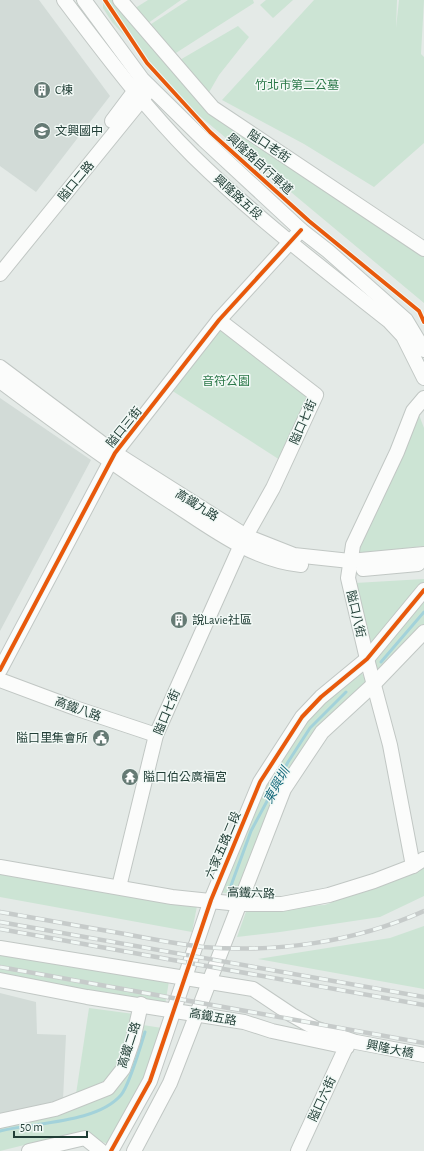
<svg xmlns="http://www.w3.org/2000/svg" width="424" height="1151" viewBox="0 0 424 1151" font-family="'Alegreya Sans','Noto Sans TC',sans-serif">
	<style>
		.built { fill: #d2dbd7 }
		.green { fill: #cce4d4 }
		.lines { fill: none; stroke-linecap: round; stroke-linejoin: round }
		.stream { stroke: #a3d2da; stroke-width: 3 }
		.minor-casing { stroke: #c1c7c4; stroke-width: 16 }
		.minor { stroke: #fbfcfb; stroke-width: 14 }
		.rail-casing { stroke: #c6cbca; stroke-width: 4.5 }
		.rail { stroke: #f2f9f6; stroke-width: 3; stroke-dasharray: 9; stroke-linecap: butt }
		.cycleway-casing { stroke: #f2f9f6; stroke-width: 6 }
		.cycleway { stroke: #e8590c; stroke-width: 4 }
		.labels { text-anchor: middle; stroke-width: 3; stroke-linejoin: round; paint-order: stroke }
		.park-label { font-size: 12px; fill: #297747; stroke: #f2f9f6 }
		.poi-label { font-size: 12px; fill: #213e36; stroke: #f2f9f6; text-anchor: start }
		.street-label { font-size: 12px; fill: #213e36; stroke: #f2f9f6 }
		.water-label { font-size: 13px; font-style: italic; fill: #186c7d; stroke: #f2f9f6 }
	</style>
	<rect width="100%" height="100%" fill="#e4eae7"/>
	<!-- built -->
	<g class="built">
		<polygon points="0,0 39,0 110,96 36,192 0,166"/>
		<polygon points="0,398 91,460 0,631"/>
		<polygon points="0,993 36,1002 37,1034 66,1035 63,1100 0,1116"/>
	</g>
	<!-- green -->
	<g class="green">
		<polygon points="103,0 116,0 212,112 424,253 424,303 196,113 112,22 103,8"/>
		<polygon points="148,0 181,0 141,28 129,12"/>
		<polygon points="188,0 253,0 254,3 168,58 142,30"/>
		<polygon points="266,0 293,0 273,18 260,5"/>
		<polygon points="314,0 397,0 396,28 399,0 424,0 421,54 424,57 424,143 374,187 304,144 222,100"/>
		<polygon points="238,26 249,37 219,75 204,101 173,64"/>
		<polygon points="218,326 308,398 280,460 171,390"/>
		<polygon points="416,407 424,428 424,546 354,554"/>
		<polygon points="424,579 424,583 368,649 355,583"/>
		<polygon points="424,599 424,624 378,672 372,659"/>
		<polygon points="360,669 367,684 317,729 237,895 220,892 262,790 308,718"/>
		<polygon points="424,867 424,896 380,917 280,932 237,937 247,909 325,905"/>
		<polygon points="0,874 197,906 192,932 0,897"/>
		<polygon points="424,926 424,989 258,959 390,938"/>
		<polygon points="0,955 169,981 165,1005 0,976"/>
		<polygon points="89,1008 134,1014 117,1066 105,1084 76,1094"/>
		<polygon points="143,1025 162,1028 147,1075 108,1144 77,1132 0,1151 0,1128 109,1091"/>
	</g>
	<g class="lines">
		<!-- stream -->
		<g class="stream">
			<polyline points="381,662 424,612"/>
			<polyline points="229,891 251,831 288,762 310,728 346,692"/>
			<path d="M 0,1131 C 36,1122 97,1123 121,1095 C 129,1086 141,1045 145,1032"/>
		</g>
		<!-- minor casing -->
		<g class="minor-casing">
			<g id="minor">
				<path d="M 64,0 C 105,54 145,108 193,156 C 254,216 322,268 389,321 L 403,336 L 424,378"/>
				<polyline points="84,0 142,79 204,140 301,230 328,251 406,320 424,350"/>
				<polyline points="120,0 213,108 424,249"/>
				<polyline points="112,121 139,85"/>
				<polyline points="0,274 147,93"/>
				<polyline points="219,320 316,395 273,488 246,536"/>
				<polyline points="0,367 115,453 246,536 294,555 350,561 424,554"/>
				<path d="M 0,381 C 56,423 112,464 171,502 C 211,528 252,560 301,565"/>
				<polyline points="363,569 418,564"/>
				<polyline points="0,670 115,453 219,320 301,230"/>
				<polyline points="0,680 75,708 156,735"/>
				<polyline points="413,866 390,745 367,659 348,578 353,545 397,452 413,411 424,398"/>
				<polyline points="0,867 172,897 239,904 282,904 329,895 374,881 413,866 424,859"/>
				<polyline points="119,887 156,735 240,547"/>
				<polyline points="0,948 253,989 292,1015 315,1028 356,1042 424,1055"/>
				<polyline points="0,980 87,997 244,1022 272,1031 347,1047"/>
				<polyline points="0,1121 55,1109 108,1088 123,1069 133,1040 141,1004"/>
				<polyline points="29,1151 85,1138 101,1151"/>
				<polyline points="111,1151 150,1081 211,900 260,782 302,717 321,697 367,659 424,590"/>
				<polyline points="134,1151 170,1083 284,789 322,732 373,685 424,632"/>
				<polyline points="298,1151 346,1047"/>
			</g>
		</g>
		<!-- minor -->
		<use href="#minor" class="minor"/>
		<!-- rail casing -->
		<g class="rail-casing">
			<g id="rail">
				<path d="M 0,912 C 42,919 83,927 125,934 C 151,939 177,944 203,947 C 278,953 355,942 424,911"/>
				<polyline points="0,922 424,997"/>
				<polyline points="0,929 424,1005"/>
				<polyline points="0,967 424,1043"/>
			</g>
		</g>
		<!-- rail -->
		<use href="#rail" class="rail"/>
		<!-- cycleway casing -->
		<g class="cycleway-casing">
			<g id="cycleway">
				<polyline points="105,0 147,63 210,132 309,221 419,311 424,322"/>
				<polyline points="0,670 115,453 219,320 301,230"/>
				<polyline points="111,1151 150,1081 211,900 260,782 302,717 321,697 367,659 424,590"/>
			</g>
		</g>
		<!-- cycleway -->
		<use href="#cycleway" class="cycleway"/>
	</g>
	<!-- icons -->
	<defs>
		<g id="building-disc" transform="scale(0.9)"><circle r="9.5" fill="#657a74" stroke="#f2f9f6"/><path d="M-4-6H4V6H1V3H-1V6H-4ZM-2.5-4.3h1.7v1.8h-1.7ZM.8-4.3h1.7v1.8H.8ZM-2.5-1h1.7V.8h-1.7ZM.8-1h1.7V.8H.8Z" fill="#fff"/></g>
		<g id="school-disc" transform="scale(0.9)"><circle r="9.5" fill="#657a74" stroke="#f2f9f6"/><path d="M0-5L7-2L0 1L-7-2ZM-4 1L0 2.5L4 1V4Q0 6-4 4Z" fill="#fff"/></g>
		<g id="civic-disc" transform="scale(0.9)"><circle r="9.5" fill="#657a74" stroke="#f2f9f6"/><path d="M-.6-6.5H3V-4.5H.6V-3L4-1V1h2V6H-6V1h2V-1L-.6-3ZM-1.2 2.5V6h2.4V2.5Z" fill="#fff"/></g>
		<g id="temple-disc" transform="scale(0.9)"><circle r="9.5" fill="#657a74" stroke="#f2f9f6"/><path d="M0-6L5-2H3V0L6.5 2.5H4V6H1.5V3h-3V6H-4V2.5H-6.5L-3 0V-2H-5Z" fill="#fff"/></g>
	</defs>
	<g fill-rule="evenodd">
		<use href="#building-disc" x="42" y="90"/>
		<use href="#school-disc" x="42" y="131"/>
		<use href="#building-disc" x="179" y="620"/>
		<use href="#civic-disc" x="101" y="738"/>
		<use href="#temple-disc" x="130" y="777"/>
	</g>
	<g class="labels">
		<!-- park labels -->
		<g class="park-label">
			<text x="297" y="89">竹北市第二公墓</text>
			<text x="226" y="385">音符公園</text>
		</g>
		<!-- poi labels -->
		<g class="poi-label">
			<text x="55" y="94">C棟</text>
			<text x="55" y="135">文興國中</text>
			<text x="192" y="624">說Lavie社區</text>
			<text x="88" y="742" text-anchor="end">隘口里集會所</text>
			<text x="143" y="781">隘口伯公廣福宮</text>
		</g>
		<!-- street labels -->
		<g class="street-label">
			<text transform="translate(269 146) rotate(34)" y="4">隘口老街</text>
			<text transform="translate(260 164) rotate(42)" y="4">興隆路自行車道</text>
			<text transform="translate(76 181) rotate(-50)" y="4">隘口二路</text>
			<text transform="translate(238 197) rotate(42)" y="4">興隆路五段</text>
			<text transform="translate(303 422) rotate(-66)" y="4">隘口七街</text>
			<text transform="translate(124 427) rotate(-51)" y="4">隘口三街</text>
			<text transform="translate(197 505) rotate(32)" y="4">高鐵九路</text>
			<text transform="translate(356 614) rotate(77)" y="4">隘口八街</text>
			<text transform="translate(78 709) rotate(20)" y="4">高鐵八路</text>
			<text transform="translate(167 712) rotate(-67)" y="4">隘口七街</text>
			<text transform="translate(223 845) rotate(-67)" y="4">六家五路二段</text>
			<text transform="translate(251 893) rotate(2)" y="4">高鐵六路</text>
			<text transform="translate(213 1017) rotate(10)" y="4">高鐵五路</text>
			<text transform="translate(129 1045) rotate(-72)" y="4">高鐵二路</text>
			<text transform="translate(390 1049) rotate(11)" y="4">興隆大橋</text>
			<text transform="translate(322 1099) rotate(-65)" y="4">隘口六街</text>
		</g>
		<!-- water labels -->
		<g class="water-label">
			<text transform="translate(276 785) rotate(-61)" y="5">東興圳</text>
		</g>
	</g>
	<!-- scale -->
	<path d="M14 1131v6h73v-6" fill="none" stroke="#213e36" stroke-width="2"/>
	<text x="20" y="1131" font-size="12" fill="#213e36" stroke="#f2f9f6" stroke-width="3" paint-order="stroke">50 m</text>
</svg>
